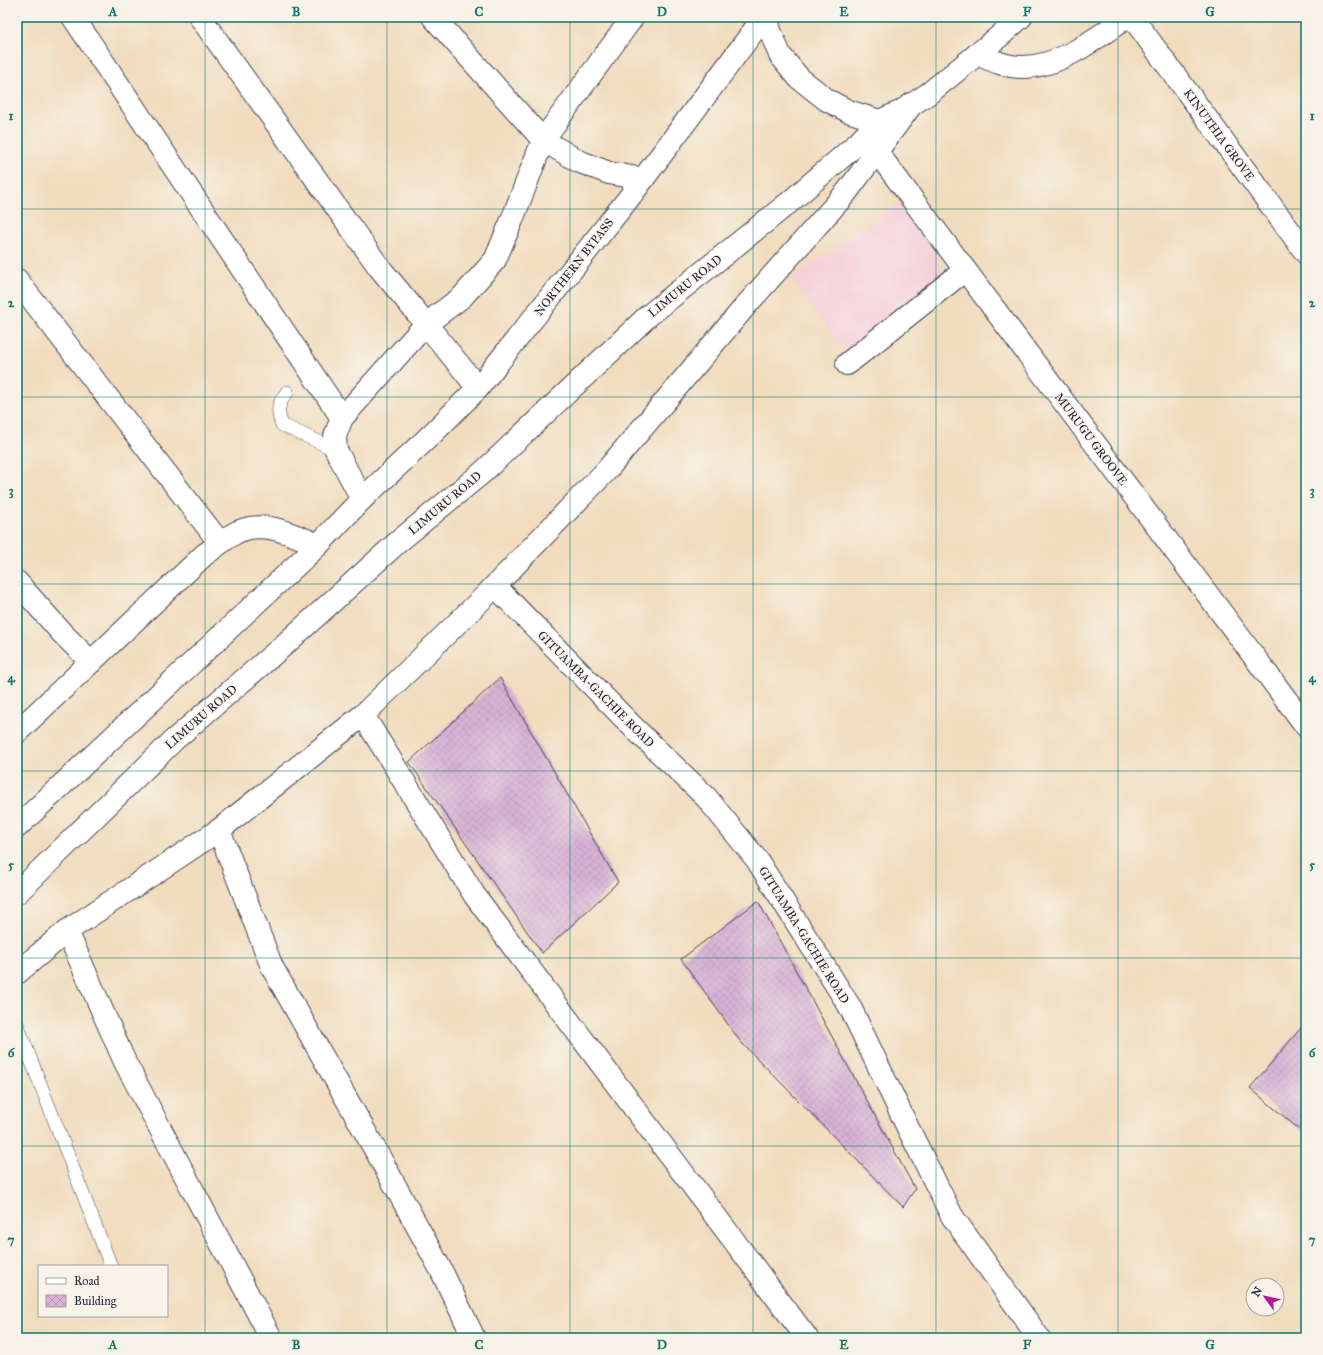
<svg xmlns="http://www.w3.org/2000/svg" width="1323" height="1355" viewBox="0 0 1323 1355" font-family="'IM FELL Great Primer',serif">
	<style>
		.built { fill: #f6cfd9 }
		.building { fill: url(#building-cross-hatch) }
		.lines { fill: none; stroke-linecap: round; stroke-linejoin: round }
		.lane-casing { stroke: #413e4e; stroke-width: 14 }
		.street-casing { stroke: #413e4e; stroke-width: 24 }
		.secondary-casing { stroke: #413e4e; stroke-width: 24 }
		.highway-casing { stroke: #413e4e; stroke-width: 24 }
		.lane { stroke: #fff; stroke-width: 13 }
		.street { stroke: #fff; stroke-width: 22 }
		.secondary { stroke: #fff; stroke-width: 22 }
		.highway { stroke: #fff; stroke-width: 22 }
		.grid { fill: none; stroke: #0f766e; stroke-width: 1; stroke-opacity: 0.55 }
		.labels { text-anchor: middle; stroke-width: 3; stroke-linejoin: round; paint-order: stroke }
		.street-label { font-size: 12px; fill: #22223b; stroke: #f7f3e8 }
		.neatline { fill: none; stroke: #0f766e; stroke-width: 1.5 }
		.grid-label { font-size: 13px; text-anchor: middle; font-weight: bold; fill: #0f766e }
	</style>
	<defs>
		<pattern id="building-cross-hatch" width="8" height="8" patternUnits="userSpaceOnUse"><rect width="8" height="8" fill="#d8b3d7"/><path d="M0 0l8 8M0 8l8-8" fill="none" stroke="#b99ab9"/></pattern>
	</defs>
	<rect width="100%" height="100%" fill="#f7f3e8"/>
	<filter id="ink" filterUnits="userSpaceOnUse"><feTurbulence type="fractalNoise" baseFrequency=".025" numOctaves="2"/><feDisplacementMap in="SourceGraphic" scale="8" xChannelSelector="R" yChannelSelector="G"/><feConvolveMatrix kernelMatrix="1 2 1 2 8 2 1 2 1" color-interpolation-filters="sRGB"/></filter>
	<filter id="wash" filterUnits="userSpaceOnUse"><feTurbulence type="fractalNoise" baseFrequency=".012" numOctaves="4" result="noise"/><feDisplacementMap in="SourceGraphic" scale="16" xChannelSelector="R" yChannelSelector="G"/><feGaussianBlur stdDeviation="0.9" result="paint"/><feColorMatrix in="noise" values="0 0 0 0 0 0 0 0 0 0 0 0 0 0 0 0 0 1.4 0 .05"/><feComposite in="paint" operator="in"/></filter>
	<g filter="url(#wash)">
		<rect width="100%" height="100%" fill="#f1dcbd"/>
		<!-- built -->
		<polygon class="built" points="901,201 948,275 847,355 792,279"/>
		<g id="blocks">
			<!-- building -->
			<g class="building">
				<polygon points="500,678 618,882 542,953 409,762"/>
				<polygon points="758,901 915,1189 903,1207 740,1041 681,959"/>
				<polygon points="1306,1022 1306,1135 1250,1088"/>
			</g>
		</g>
	</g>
	<g filter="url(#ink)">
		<use href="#blocks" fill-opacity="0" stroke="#413e4e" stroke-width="1"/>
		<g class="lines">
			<!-- lane casing -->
			<g class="lane-casing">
				<g id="lane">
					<path d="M 287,392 C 278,404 276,410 282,425 L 336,450"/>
					<polyline points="17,1024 111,1266"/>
				</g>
			</g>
			<!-- street casing -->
			<g class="street-casing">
				<g id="street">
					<polyline points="73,17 342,418"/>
					<polyline points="200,17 379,267 426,324 462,297 495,260 512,220 543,140 633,17"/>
					<polyline points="433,17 543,140 578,161 609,173 643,179"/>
					<polyline points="1132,17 1306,253"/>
					<path d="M 977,54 C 991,60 1006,67 1022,67 C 1061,67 1096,38 1127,17"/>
					<polyline points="877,152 1306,726"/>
					<polyline points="17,280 220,543"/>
					<polyline points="847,364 965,270"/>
					<polyline points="362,499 336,450 335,436 342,418 426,324 478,388"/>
					<polyline points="17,582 62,633 91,662"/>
					<polyline points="495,586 633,727 706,797 757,860 850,1007 908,1128 952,1216 1039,1338"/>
					<polyline points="363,715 475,896 807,1338"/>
					<polyline points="219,830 272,967 381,1160 441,1270 474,1338"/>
					<polyline points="67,931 125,1062 271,1338"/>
				</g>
			</g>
			<!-- secondary casing -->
			<g class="secondary-casing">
				<g id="secondary">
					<path d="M 17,732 L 204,555 C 213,549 222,541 232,535 C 259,517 292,534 318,545"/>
					<polyline points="17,973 67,931 219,830 363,715 484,597 606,471 748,303 846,193 912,104"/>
				</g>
			</g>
			<!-- highway casing -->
			<g class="highway-casing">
				<g id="highway">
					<polyline points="768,17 769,28 780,55 799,78 827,100 848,111 879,121"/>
					<polyline points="17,827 318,545 362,499 432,434 478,388 632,194 764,17"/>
					<polyline points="17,893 174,740 283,646 398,542 483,472 648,316 791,201 858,143 879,121 900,112 928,94 1001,35 1021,17"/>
				</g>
			</g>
			<!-- lane -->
			<use href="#lane" class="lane"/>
			<!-- street -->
			<use href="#street" class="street"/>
			<!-- secondary -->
			<use href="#secondary" class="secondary"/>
			<!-- highway -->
			<use href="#highway" class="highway"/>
		</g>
	</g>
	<!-- grid -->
	<path class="grid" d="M 205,17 L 205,1338M 387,17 L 387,1338M 570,17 L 570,1338M 753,17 L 753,1338M 936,17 L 936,1338M 1118,17 L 1118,1338M 17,209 L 1306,209M 17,397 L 1306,397M 17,584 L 1306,584M 17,771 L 1306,771M 17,958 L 1306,958M 17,1146 L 1306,1146"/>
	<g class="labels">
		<!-- street labels -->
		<g class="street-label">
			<text transform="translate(1219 135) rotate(54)" y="4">KINUTHIA GROVE</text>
			<text transform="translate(574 267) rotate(-52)" y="4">NORTHERN BYPASS</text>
			<text transform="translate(685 286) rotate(-39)" y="4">LIMURU ROAD</text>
			<text transform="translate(1091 439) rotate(53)" y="4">MURUGU GROOVE</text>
			<text transform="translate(445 503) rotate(-40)" y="4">LIMURU ROAD</text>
			<text transform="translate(596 689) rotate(45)" y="4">GITUAMBA-GACHIE ROAD</text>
			<text transform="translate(201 717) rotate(-41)" y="4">LIMURU ROAD</text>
			<text transform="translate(804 935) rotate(58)" y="4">GITUAMBA-GACHIE ROAD</text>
		</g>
	</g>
	<!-- margin -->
	<rect width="1323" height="1355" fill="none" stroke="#f7f3e8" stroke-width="44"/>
	<!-- legend -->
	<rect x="38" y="1265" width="130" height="52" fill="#f7f3e8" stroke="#a29fa3"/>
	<rect x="46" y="1278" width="20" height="6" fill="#ffffff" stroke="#a29fa3"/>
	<text x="74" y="1285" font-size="12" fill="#22223b">Road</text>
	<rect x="46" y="1295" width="20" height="12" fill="url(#building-cross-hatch)" stroke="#a29fa3"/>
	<text x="74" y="1305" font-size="12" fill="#22223b">Building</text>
	<!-- north arrow -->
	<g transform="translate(1265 1297) rotate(303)"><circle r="19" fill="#f7f3e8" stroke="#a29fa3"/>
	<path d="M0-3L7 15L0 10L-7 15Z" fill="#b5179e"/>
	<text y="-6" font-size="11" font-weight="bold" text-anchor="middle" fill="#22223b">N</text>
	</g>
	<rect x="22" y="22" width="1279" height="1311" class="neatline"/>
	<g class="grid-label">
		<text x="113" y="16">A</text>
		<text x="296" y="16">B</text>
		<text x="479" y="16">C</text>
		<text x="662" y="16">D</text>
		<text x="844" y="16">E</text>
		<text x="1027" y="16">F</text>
		<text x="1210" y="16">G</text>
		<text x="11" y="120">1</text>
		<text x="1312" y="120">1</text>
		<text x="11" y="307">2</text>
		<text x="1312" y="307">2</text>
		<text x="11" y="495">3</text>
		<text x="1312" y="495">3</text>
		<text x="11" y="682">4</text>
		<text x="1312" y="682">4</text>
		<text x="11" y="869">5</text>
		<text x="1312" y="869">5</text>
		<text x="11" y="1057">6</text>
		<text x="1312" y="1057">6</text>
		<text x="11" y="1244">7</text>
		<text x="1312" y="1244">7</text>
		<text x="113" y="1349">A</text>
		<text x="296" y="1349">B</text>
		<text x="479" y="1349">C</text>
		<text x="662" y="1349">D</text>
		<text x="844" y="1349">E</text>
		<text x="1027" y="1349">F</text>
		<text x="1210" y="1349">G</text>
	</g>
</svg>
